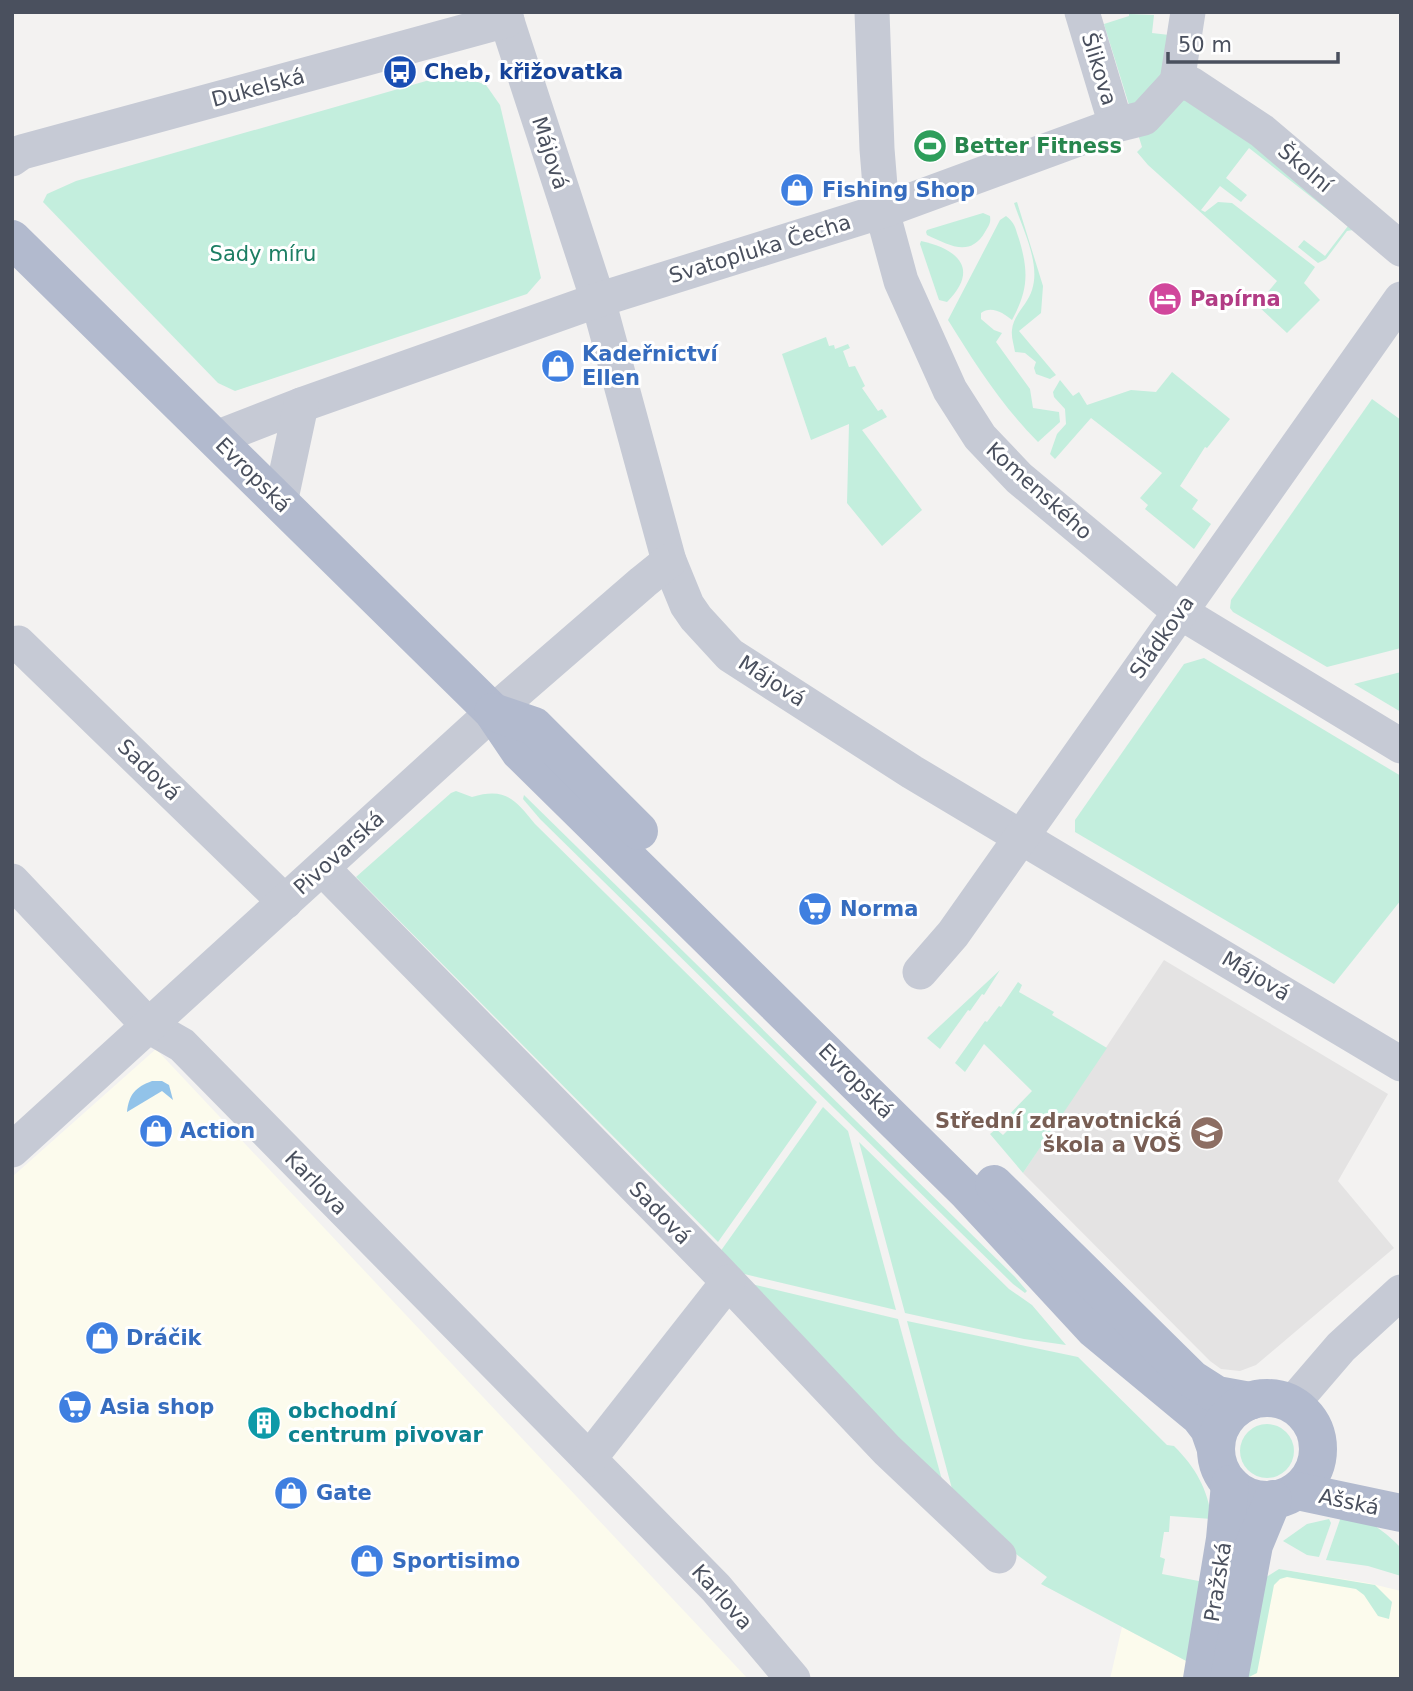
<svg xmlns="http://www.w3.org/2000/svg" width="1413" height="1691" viewBox="0 0 1413 1691" font-family="'DejaVu Sans',sans-serif">
	<style>
		.commercial { fill: #fcfbed }
		.education { fill: #e4e3e3 }
		.green { fill: #c3eedd }
		.water { fill: #92c3e9 }
		.lines { fill: none; stroke-linecap: round; stroke-linejoin: round }
		.minor { stroke: #c6cad5; stroke-width: 35 }
		.major { stroke: #b2bace; stroke-width: 38 }
		.labels { text-anchor: middle; stroke-width: 6; stroke-linejoin: round; paint-order: stroke }
		.street-label { font-size: 21px; fill: #4a505e; stroke: #fff }
		.transit-label { font-size: 21px; font-weight: bold; fill: #164399; stroke: #fff; text-anchor: start }
		.leisure-label { font-size: 21px; font-weight: bold; fill: #27864d; stroke: #fff; text-anchor: start }
		.shop-label { font-size: 21px; font-weight: bold; fill: #366cbe; stroke: #fff; text-anchor: start }
		.park-label { font-size: 21px; fill: #1c7e63; stroke: #fff }
		.hotel-label { font-size: 21px; font-weight: bold; fill: #b23c85; stroke: #fff; text-anchor: start }
		.education-label { font-size: 21px; font-weight: bold; fill: #785e54; stroke: #fff; text-anchor: end }
		.culture-label { font-size: 21px; font-weight: bold; fill: #0d838f; stroke: #fff; text-anchor: start }
	</style>
	<rect width="100%" height="100%" fill="#f3f2f1"/>
	<!-- commercial -->
	<g class="commercial">
		<polygon points="156,1049 748,1679 12,1679 12,1177"/>
		<polygon points="1279,1569 1368,1583 1401,1591 1401,1679 1110,1679 1122,1627 1190,1663"/>
	</g>
	<!-- education -->
	<polygon class="education" points="1164,960 1388,1094 1338,1181 1394,1248 1256,1365 1240,1371 1221,1369 1210,1361 1023,1173"/>
	<!-- green -->
	<g class="green">
		<path d="M 1129,14 L 1154,15 L 1152,33 L 1178,36 L 1181,19 L 1183,19 C 1178,43 1172,70 1180,93 L 1257,142 L 1383,238 L 1381,239 L 1360,223 L 1353,230 L 1347,231 L 1326,259 L 1318,263 L 1298,247 L 1304,240 L 1325,256 L 1348,226 L 1249,148 L 1226,178 L 1247,195 L 1241,202 L 1220,186 L 1201,210 L 1205,212 L 1218,202 L 1232,203 L 1315,267 L 1304,283 L 1320,300 L 1287,333 L 1257,305 L 1277,281 L 1148,165 L 1137,152 L 1142,147 L 1104,24 L 1129,16 Z"/>
		<polygon points="454,73 486,85 500,105 541,278 527,294 235,391 218,383 43,202 47,194 76,181"/>
		<path d="M 1017,202 L 1043,286 L 1041,313 L 1019,331 L 1056,375 L 1050,379 L 1036,374 L 1034,368 L 1036,362 L 1025,353 L 1015,352 C 1014,345 1011,337 1012,330 C 1013,315 1028,304 1032,290 C 1041,263 1022,228 1014,203 Z"/>
		<path d="M 983,213 L 990,216 C 991,223 989,225 985,232 C 970,258 949,245 927,235 L 926,232 L 927,230 Z"/>
		<path d="M 1006,216 C 1016,224 1015,228 1019,239 C 1029,272 1028,291 1012,320 C 1004,313 991,305 981,313 L 981,319 L 994,330 L 1002,333 L 996,342 L 1030,389 L 1033,408 L 1059,412 L 1060,422 L 1038,442 C 1002,406 974,362 948,320 L 1000,220 Z"/>
		<path d="M 921,241 C 958,249 980,269 947,302 L 939,300 L 920,244 Z"/>
		<polygon points="826,337 829,346 834,345 835,349 848,344 850,348 843,351 849,367 855,366 865,386 862,388 878,411 882,409 887,417 862,430 922,510 882,546 847,503 849,424 811,440 782,354"/>
		<polygon points="1172,372 1230,419 1207,448 1205,447 1180,486 1198,500 1192,509 1211,524 1194,549 1145,509 1148,505 1140,498 1162,473 1091,418 1055,459 1050,454 1057,434 1066,424 1065,409 1054,397 1053,392 1060,380 1073,396 1079,392 1087,405 1131,390 1156,392"/>
		<polygon points="1372,399 1401,420 1401,648 1327,667 1233,612 1230,608 1231,600"/>
		<polygon points="1204,658 1401,776 1401,900 1334,984 1075,832 1075,820 1184,664"/>
		<polygon points="1401,672 1401,712 1354,684"/>
		<path d="M 456,791 L 472,797 C 505,787 515,799 535,824 L 817,1102 L 718,1242 L 356,877 L 451,793 Z"/>
		<polygon points="524,795 1015,1277 1027,1291 1025,1293 1013,1284 540,819 523,799"/>
		<polygon points="1000,970 984,995 982,994 970,1011 968,1010 940,1049 927,1038"/>
		<polygon points="1018,982 1022,985 1019,992 1054,1012 1052,1015 1107,1048 1023,1173 990,1134 996,1129 1003,1135 1011,1127 1004,1120 1032,1091 984,1044 965,1072 955,1063 985,1021 987,1022 999,1006 1001,1007"/>
		<polygon points="823,1107 848,1131 896,1310 736,1272 720,1252"/>
		<polygon points="859,1142 1009,1289 1032,1305 1066,1345 1024,1339 905,1313"/>
		<polygon points="743,1282 898,1319 945,1491"/>
		<path d="M 907,1321 L 1078,1357 L 1167,1445 L 1174,1446 C 1196,1468 1207,1488 1212,1519 L 1170,1516 L 1169,1532 L 1164,1532 L 1160,1557 L 1165,1559 L 1162,1574 L 1204,1582 L 1190,1663 L 1041,1584 L 1047,1577 L 974,1523 L 955,1500 Z"/>
		<circle cx="1267" cy="1451" r="27"/>
		<path d="M 1343,1511 C 1367,1520 1383,1529 1401,1548 L 1401,1576 L 1368,1566 L 1326,1560 Z"/>
		<polygon points="1329,1519 1331,1523 1319,1557 1307,1555 1283,1541 1307,1524"/>
		<polygon points="1279,1569 1375,1585 1392,1602 1389,1619 1378,1616 1364,1595 1356,1589 1287,1577 1280,1579 1274,1585 1257,1673 1245,1679 1263,1579"/>
	</g>
	<!-- water -->
	<path class="water" d="M 152,1081 L 162,1081 L 169,1085 L 173,1100 L 162,1091 L 127,1112 C 129,1094 136,1087 152,1081 Z"/>
	<g class="lines">
		<!-- minor -->
		<g class="minor">
			<polyline points="504,12 598,300 669,561 687,605 696,618 730,655 912,772 1401,1064"/>
			<polyline points="872,12 877,149 882,211 901,281 950,390 980,437 1019,478 1180,612 1401,746"/>
			<polyline points="1082,12 1116,125"/>
			<polyline points="1177,82 1188,12"/>
			<polyline points="12,159 22,152 507,20"/>
			<polyline points="216,438 301,405 598,300 882,211 1116,125 1144,118 1177,82 1191,84 1262,131 1401,249"/>
			<polyline points="280,503 301,405"/>
			<polyline points="12,644 18,643 285,902"/>
			<polyline points="323,869 715,1268 887,1450 999,1556"/>
			<polyline points="12,881 149,1026 182,1045 716,1588 793,1679"/>
			<polyline points="920,972 953,934 1401,299"/>
			<polyline points="12,1150 493,712 643,582 669,561"/>
			<polyline points="1292,1404 1341,1347 1401,1292"/>
			<polyline points="589,1459 728,1282"/>
		</g>
		<!-- major -->
		<g class="major">
			<polyline points="12,239 493,712 520,752 968,1193 1094,1329 1199,1416 1209,1429 1216,1449"/>
			<polyline points="493,712 534,726 639,831"/>
			<polyline points="994,1184 1192,1379 1217,1395 1250,1401"/>
			<circle cx="1267" cy="1449" r="51"/>
			<polyline points="1297,1491 1401,1513"/>
			<polyline points="1202,1679 1225,1539 1230,1484"/>
			<polyline points="1229,1679 1254,1545 1273,1499"/>
		</g>
	</g>
	<!-- icons -->
	<defs>
		<g id="bus-disc" transform="scale(1.75)"><circle r="9.5" fill="#1a4fb4" stroke="#fff"/><path d="M-5-6H5V4H4V6H2V4H-2V6H-4V4H-5ZM-3.5-4V0h7V-4ZM-3.5 1.2v1.5H-2V1.2ZM2 1.2v1.5H3.5V1.2Z" fill="#fff"/></g>
		<g id="stadium-disc" transform="scale(1.75)"><circle r="9.5" fill="#2e9e5b" stroke="#fff"/><path d="M0-5a6.5 5 0 1 0 0 10a6.5 5 0 1 0 0-10ZM-3.5-1.8h7v3.6h-7Z" fill="#fff"/></g>
		<g id="shop-disc" transform="scale(1.75)"><circle r="9.5" fill="#3f7fe0" stroke="#fff"/><path d="M-5-2.5h2.3a2.7 3.5 0 0 1 5.4 0H5L5.5 6h-11ZM-1.5-2.5h3a1.5 2.3 0 0 0-3 0Z" fill="#fff"/></g>
		<g id="hotel-disc" transform="scale(1.75)"><circle r="9.5" fill="#d1479c" stroke="#fff"/><path d="M-6-4.5h1.5V1H6V5H4.5V3h-9V5H-6ZM-4 0a1.8 1.8 0 1 1 3.6 0ZM.5 0V-2.5h3Q6-2.5 6 0Z" fill="#fff"/></g>
		<g id="supermarket-disc" transform="scale(1.75)"><circle r="9.5" fill="#3f7fe0" stroke="#fff"/><path d="M-6-5.5h2.5l.6 2H6L4.5 2H-2.5L-4.4-4H-6ZM-1.5 3.2a1.3 1.3 0 1 0 .1 0ZM3 3.2a1.3 1.3 0 1 0 .1 0Z" fill="#fff"/></g>
		<g id="school-disc" transform="scale(1.75)"><circle r="9.5" fill="#8d6e63" stroke="#fff"/><path d="M0-5L7-2L0 1L-7-2ZM-4 1L0 2.5L4 1V4Q0 6-4 4Z" fill="#fff"/></g>
		<g id="building-disc" transform="scale(1.75)"><circle r="9.5" fill="#0f9aa8" stroke="#fff"/><path d="M-4-6H4V6H1V3H-1V6H-4ZM-2.5-4.3h1.7v1.8h-1.7ZM.8-4.3h1.7v1.8H.8ZM-2.5-1h1.7V.8h-1.7ZM.8-1h1.7V.8H.8Z" fill="#fff"/></g>
	</defs>
	<g fill-rule="evenodd">
		<use href="#bus-disc" x="400" y="72"/>
		<use href="#stadium-disc" x="930" y="146"/>
		<use href="#shop-disc" x="797" y="190"/>
		<use href="#hotel-disc" x="1165" y="299"/>
		<use href="#shop-disc" x="558" y="366"/>
		<use href="#supermarket-disc" x="815" y="909"/>
		<use href="#shop-disc" x="156" y="1131"/>
		<use href="#school-disc" x="1207" y="1133"/>
		<use href="#shop-disc" x="102" y="1338"/>
		<use href="#supermarket-disc" x="75" y="1407"/>
		<use href="#building-disc" x="264" y="1423"/>
		<use href="#shop-disc" x="291" y="1493"/>
		<use href="#shop-disc" x="367" y="1561"/>
	</g>
	<g class="labels">
		<!-- street labels -->
		<g class="street-label">
			<text transform="translate(1099 69) rotate(73)" y="7">Šlikova</text>
			<text transform="translate(258 88) rotate(-15)" y="7">Dukelská</text>
			<text transform="translate(550 153) rotate(72)" y="7">Májová</text>
			<text transform="translate(1305 168) rotate(40)" y="7">Školní</text>
			<text transform="translate(760 249) rotate(-17)" y="7">Svatopluka Čecha</text>
			<text transform="translate(253 475) rotate(45)" y="7">Evropská</text>
			<text transform="translate(1039 491) rotate(42)" y="7">Komenského</text>
			<text transform="translate(1162 637) rotate(-55)" y="7">Sládkova</text>
			<text transform="translate(772 681) rotate(33)" y="7">Májová</text>
			<text transform="translate(149 770) rotate(44)" y="7">Sadová</text>
			<text transform="translate(339 853) rotate(-42)" y="7">Pivovarská</text>
			<text transform="translate(1256 976) rotate(31)" y="7">Májová</text>
			<text transform="translate(856 1081) rotate(45)" y="7">Evropská</text>
			<text transform="translate(316 1183) rotate(46)" y="7">Karlova</text>
			<text transform="translate(660 1213) rotate(46)" y="7">Sadová</text>
			<text transform="translate(1349 1502) rotate(12)" y="7">Ašská</text>
			<text transform="translate(1218 1582) rotate(-81)" y="7">Pražská</text>
			<text transform="translate(722 1597) rotate(48)" y="7">Karlova</text>
		</g>
		<!-- transit labels -->
		<g class="transit-label">
			<text x="424" y="79">Cheb, křižovatka</text>
		</g>
		<!-- leisure labels -->
		<g class="leisure-label">
			<text x="954" y="153">Better Fitness</text>
		</g>
		<!-- shop labels -->
		<g class="shop-label">
			<text x="822" y="197">Fishing Shop</text>
			<text x="582" y="361">Kadeřnictví<tspan x="582" dy="24">Ellen</tspan></text>
			<text x="840" y="916">Norma</text>
			<text x="180" y="1138">Action</text>
			<text x="126" y="1345">Dráčik</text>
			<text x="100" y="1414">Asia shop</text>
			<text x="316" y="1500">Gate</text>
			<text x="392" y="1568">Sportisimo</text>
		</g>
		<!-- park labels -->
		<g class="park-label">
			<text x="263" y="261">Sady míru</text>
		</g>
		<!-- hotel labels -->
		<g class="hotel-label">
			<text x="1190" y="306">Papírna</text>
		</g>
		<!-- education labels -->
		<g class="education-label">
			<text x="1182" y="1128">Střední zdravotnická<tspan x="1182" dy="24">škola a VOŠ</tspan></text>
		</g>
		<!-- culture labels -->
		<g class="culture-label">
			<text x="288" y="1418">obchodní<tspan x="288" dy="24">centrum pivovar</tspan></text>
		</g>
	</g>
	<!-- border -->
	<rect width="1413" height="1691" fill="none" stroke="#4a505e" stroke-width="28"/>
	<!-- scale -->
	<path d="M1168 52v10h170v-10" fill="none" stroke="#4a505e" stroke-width="3.5"/>
	<text x="1178" y="52" font-size="21" fill="#4a505e" stroke="#ffffff" stroke-width="5" paint-order="stroke">50 m</text>
</svg>
